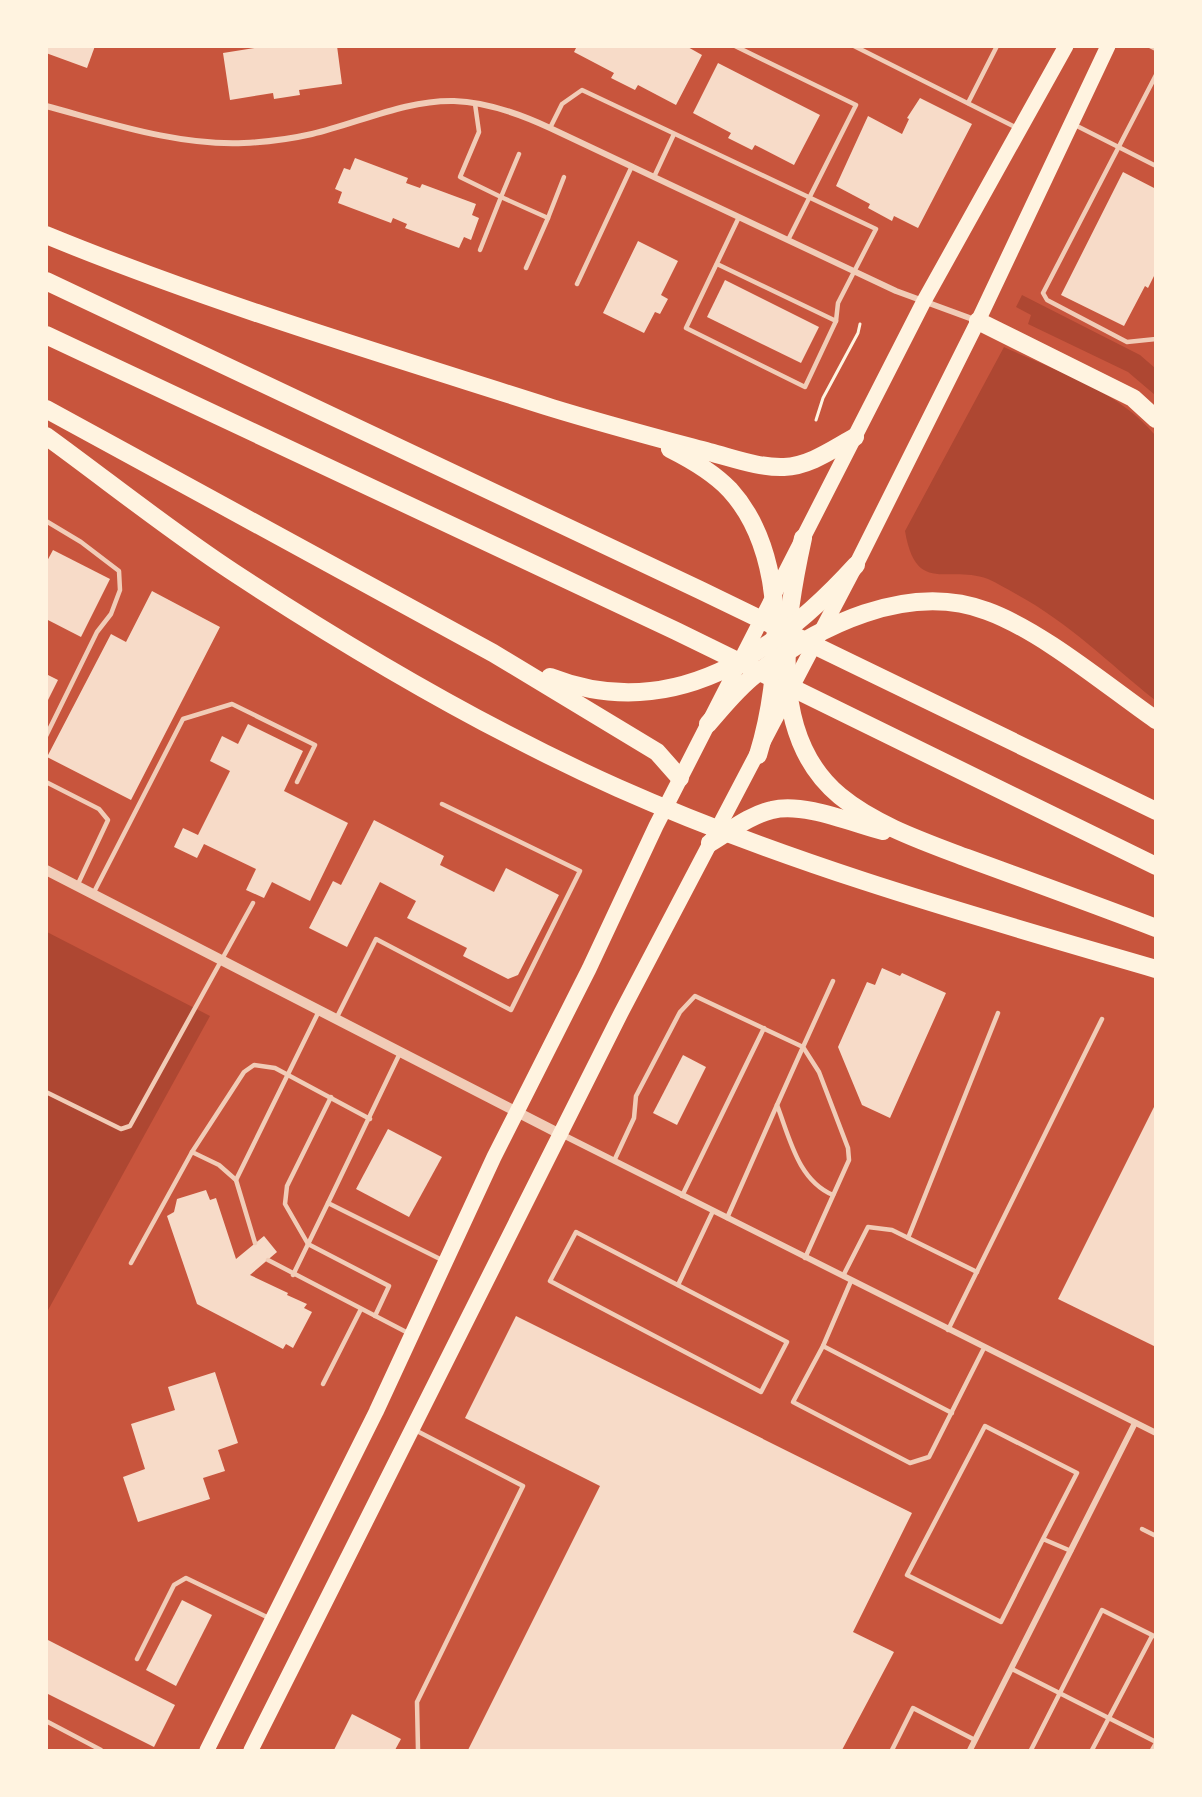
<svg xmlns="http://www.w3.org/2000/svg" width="1202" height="1797" viewBox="0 0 1202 1797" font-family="Lora,serif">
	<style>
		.green { fill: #ae4732 }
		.building { fill: #f7dbc8 }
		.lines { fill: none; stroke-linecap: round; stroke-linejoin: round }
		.path { stroke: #fff3e0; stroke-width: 3 }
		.service { stroke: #f1ccb7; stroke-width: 4.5 }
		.minor { stroke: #f1ccb7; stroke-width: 6 }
		.tertiary { stroke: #f1ccb7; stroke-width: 10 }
		.primary { stroke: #fff3e0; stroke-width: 15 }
		.motorway { stroke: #fff3e0; stroke-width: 18 }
	</style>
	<rect width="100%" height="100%" fill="#c8553d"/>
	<!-- green -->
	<g class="green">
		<polygon points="1022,295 1140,355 1155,368 1155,395 1128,372 1028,324 1031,315 1016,307"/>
		<path d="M 1004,347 C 1055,371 1118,390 1155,435 L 1155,700 C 1107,662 1071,624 1016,594 C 1007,589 997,583 988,579 C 947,564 916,596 905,531 Z"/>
		<polygon points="47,932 210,1016 47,1312"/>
	</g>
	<!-- building -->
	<g class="building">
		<polygon points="46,46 95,46 87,68 46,53"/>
		<polygon points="266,46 337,46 342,84 299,90 300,95 274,99 273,93 230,100 223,53"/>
		<polygon points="577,46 686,46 702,55 676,105 638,85 635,90 611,78 614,73 574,52"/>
		<polygon points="718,63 820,115 794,165 755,145 752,150 728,138 731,133 693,113"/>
		<polygon points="920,98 972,124 918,228 894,216 892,221 868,208 870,204 836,186 868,116 902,134 909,119 907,118"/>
		<polygon points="355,158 408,178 406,183 420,188 422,184 476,204 472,215 479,218 471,240 464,237 459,248 405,228 407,224 393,218 391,223 338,203 342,192 335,189 344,168 350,170"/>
		<polygon points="1123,172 1156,189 1156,272 1148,288 1145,286 1124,326 1061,295"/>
		<polygon points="638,241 678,261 661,295 668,299 660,314 655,312 644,333 603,313"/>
		<polygon points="725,280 819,327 801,363 707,317"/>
		<polygon points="53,550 110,579 81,637 46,619 46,563"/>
		<polygon points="152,591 220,627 131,800 47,757 111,634 126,642"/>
		<polygon points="46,674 58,680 46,704"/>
		<polygon points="248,724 303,751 284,791 348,823 310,901 272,882 264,898 246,890 256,869 204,844 197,858 174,847 183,828 198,835 230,771 210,761 222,736 238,744"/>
		<polygon points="374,820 444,856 440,865 494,892 506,868 559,895 518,975 508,979 463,956 467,948 407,918 416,901 380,882 347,947 309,928 333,881 341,885"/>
		<polygon points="882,968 900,976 902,973 946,993 890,1118 862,1105 838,1047 867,982 875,985"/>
		<polygon points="683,1055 706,1067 677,1125 653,1113"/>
		<polygon points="1156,1103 1156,1347 1058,1299"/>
		<polygon points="388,1129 442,1157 409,1217 356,1189"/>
		<polygon points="206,1190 210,1200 216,1198 236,1259 264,1236 277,1252 250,1275 288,1293 287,1295 307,1304 304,1308 312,1312 293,1348 286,1344 283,1349 197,1304 167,1216 174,1212 177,1199"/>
		<polygon points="516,1316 912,1513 853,1632 894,1652 842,1750 468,1750 600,1486 465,1418"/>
		<polygon points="215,1372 238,1443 218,1450 225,1471 203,1478 210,1499 138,1522 123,1477 145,1469 131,1424 175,1410 168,1387"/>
		<polygon points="182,1600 212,1615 176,1686 146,1670"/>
		<polygon points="46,1639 175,1705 154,1747 46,1693"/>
		<polygon points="352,1714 401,1739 395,1750 334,1750"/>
	</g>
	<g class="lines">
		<!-- path -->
		<polyline class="path" points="816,420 823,398 858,333 860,324"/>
		<!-- service -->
		<g class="service">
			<polyline points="735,46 856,105 788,240"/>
			<polyline points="854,46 1017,128"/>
			<polyline points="1150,46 1156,49"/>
			<polyline points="1156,75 1043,293 1047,300 1127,342 1156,339"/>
			<polyline points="968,103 997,46"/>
			<polyline points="475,104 479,132 460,177 501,197 480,250"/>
			<polyline points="1073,124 1156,166"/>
			<polyline points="550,128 562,104 582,90 876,229 838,303 836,321 805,387 686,328 739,217"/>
			<polyline points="519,154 501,197 548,218 526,268"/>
			<polyline points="654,177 674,134"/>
			<polyline points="548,218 564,177"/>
			<polyline points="717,264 836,321"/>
			<polyline points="577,284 632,166"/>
			<polyline points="46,521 81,542 119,571 120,590 111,614 97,632 46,736"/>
			<polyline points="46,782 99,809 108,820 77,886"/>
			<polyline points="93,894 183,719 232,704 315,745 297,782"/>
			<polyline points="336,1019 376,939 511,1010 580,871 442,804"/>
			<polyline points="400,1053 328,1203 442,1260"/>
			<polyline points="46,1092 121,1129 130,1126 253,903"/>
			<polyline points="331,1097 287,1186 285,1204 308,1244 389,1286 375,1316"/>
			<polyline points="192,1152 244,1072 254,1065 275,1068 370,1119"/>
			<polyline points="614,1161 634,1118 636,1096 680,1012 695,996 803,1047 777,1105"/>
			<polyline points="236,1180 319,1011"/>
			<polyline points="682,1196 764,1028"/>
			<path d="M 727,1218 L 777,1105 C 790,1139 798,1180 833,1195"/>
			<polygon points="576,1232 787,1342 761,1392 550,1281"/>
			<polyline points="908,1238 998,1013"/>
			<polyline points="805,1258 849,1160 848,1148 819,1072 803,1047 833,981"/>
			<polyline points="268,1260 410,1334"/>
			<polyline points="131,1263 192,1152 219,1165 236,1180 255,1243"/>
			<polyline points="293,1275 328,1203"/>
			<polyline points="843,1276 868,1227 892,1230 977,1272"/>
			<polyline points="851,1281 823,1346 793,1402 910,1463 929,1457 984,1348"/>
			<polyline points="678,1285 713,1211"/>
			<polyline points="948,1330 1102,1019"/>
			<polyline points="823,1346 952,1413"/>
			<polyline points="323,1384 361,1309"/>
			<polyline points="415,1430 523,1486 417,1702 418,1750"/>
			<polyline points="1142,1529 1156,1536"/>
			<polyline points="1043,1539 1077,1473 985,1426 907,1575 1001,1622 1043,1539 1071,1551"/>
			<polyline points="137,1659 174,1585 186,1578 271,1619"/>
			<polyline points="1012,1669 1156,1742"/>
			<polyline points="46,1721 101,1750"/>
			<polyline points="892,1750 913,1708 975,1740"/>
			<polyline points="1031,1750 1102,1610 1156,1637"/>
			<polyline points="1092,1750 1152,1636"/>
			<polyline points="1152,1750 1156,1743"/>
		</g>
		<!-- minor -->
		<g class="minor">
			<path d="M 46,106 C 110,123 178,146 244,143 C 267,142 290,139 312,134 C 359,123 405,100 454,101 C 488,102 520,114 550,128 L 896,291 L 975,320"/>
			<polyline points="561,1134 1156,1433"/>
			<polyline points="970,1750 1135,1423"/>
		</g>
		<!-- tertiary -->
		<polyline class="tertiary" points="46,870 560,1134"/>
		<!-- primary -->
		<g class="primary">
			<polyline points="207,1750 376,1412 494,1157 589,969 656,826 924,301 1066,46"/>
			<polyline points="251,1750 621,1013 856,565 978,321 1108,46"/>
		</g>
		<!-- motorway -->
		<g class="motorway">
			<path d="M 46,235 C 212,303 383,354 552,408 C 604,424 657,438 709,452 C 733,458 759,468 784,467 C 810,466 833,449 855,437"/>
			<polyline points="46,281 700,590 1156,811"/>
			<polyline points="978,321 1133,398 1156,419"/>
			<polyline points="46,335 676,631 1156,866"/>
			<polyline points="46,409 493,653 657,752 680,778"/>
			<path d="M 46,436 C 108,481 169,530 233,572 C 355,652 484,728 618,788 C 791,865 974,916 1156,969"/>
			<path d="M 670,449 C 692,460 713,472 730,490 C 789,555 782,677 758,755"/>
			<path d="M 803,538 C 785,620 766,735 840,796 C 875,825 925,842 967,858 C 1030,881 1093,904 1156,928"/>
			<path d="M 550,677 C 672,725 776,653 856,565"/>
			<path d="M 708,724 C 723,707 737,689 755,675 C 817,626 908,581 987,611 C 1042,631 1107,686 1156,720"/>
			<path d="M 710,843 C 730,831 750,815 772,810 C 803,802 852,823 883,831"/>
		</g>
	</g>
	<!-- border -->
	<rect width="1202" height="1797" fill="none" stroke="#fff3e0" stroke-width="96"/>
</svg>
